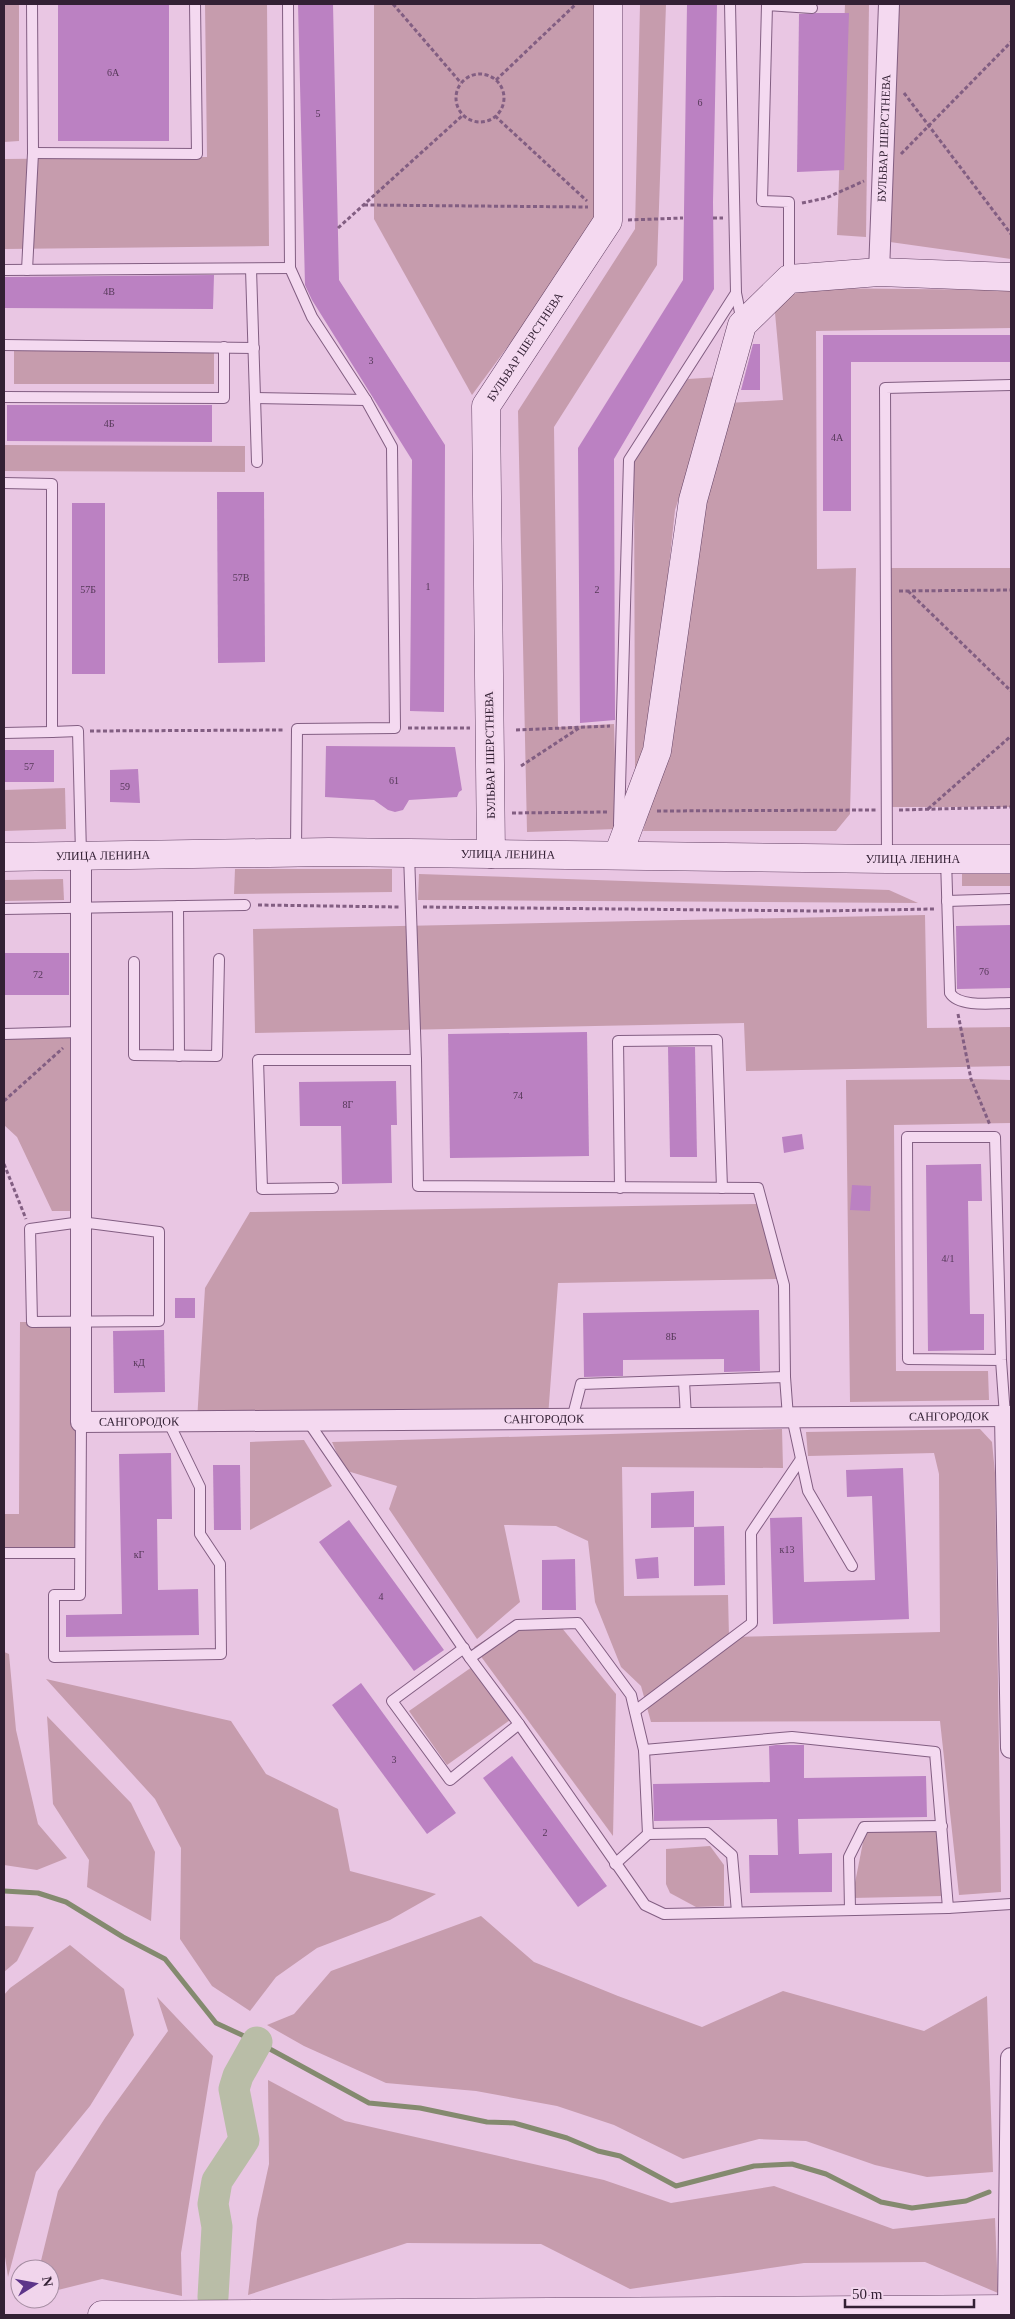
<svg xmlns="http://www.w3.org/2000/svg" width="1015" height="2319" viewBox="0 0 1015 2319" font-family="Georgia,serif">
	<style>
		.green { fill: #c69cad }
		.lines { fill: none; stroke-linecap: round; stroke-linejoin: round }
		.stream { stroke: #848a6f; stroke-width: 5 }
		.river { stroke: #b9bda7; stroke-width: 31 }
		.building { fill: #bb81c2 }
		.lane-casing { stroke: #825e82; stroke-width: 12 }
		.street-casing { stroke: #825e82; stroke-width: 22 }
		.secondary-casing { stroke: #634164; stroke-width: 29 }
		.path { stroke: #825e82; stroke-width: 3; stroke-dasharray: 4 2.5; stroke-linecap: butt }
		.lane { stroke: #f4d9f0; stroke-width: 10 }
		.street { stroke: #f4d9f0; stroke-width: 20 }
		.secondary { stroke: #f4d9f0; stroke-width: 28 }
		.labels { text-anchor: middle; stroke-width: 4.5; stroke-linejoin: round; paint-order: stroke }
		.number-label { font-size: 10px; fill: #553858 }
		.street-label { font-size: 12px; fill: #332034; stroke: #f1d5ec }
	</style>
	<rect width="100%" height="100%" fill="#e9c6e3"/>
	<!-- green -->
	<g class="green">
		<polygon points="4,4 19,4 19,141 4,142"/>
		<polygon points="205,4 267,4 269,246 4,249 4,159 207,157"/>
		<polygon points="374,4 601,4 601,220 472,395 374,219"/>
		<polygon points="640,4 666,4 657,265 554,427 558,727 614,724 617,829 527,832 518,411 635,229"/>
		<polygon points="845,4 869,4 866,237 837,235"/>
		<polygon points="899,4 1011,4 1011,259 890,242"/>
		<polygon points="809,288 1011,290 1011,328 816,331 817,569 856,568 850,814 836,831 643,831 665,752 699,504 727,403 783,400 774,302"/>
		<polygon points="14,347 214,348 214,384 14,384"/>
		<polygon points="719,377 675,510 652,726 635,772 634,462 688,379"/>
		<polygon points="4,445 245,446 245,472 4,471"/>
		<polygon points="889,568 1011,568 1011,807 888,807"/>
		<polygon points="65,788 66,829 4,831 4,790"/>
		<polygon points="235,869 392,869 392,892 234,894"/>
		<polygon points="419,874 889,890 918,903 418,900"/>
		<rect x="962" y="874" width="49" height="12"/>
		<polygon points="63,879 64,900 4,901 4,880"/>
		<polygon points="925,915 927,1028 1011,1027 1011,1066 746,1071 744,1023 255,1033 253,929"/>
		<polygon points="77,1036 78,1211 52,1211 17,1137 4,1125 4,1038"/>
		<polygon points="971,1079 1011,1080 1011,1123 894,1125 896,1371 988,1371 989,1400 850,1402 846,1080"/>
		<polygon points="757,1204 777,1279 558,1283 548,1417 197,1421 205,1288 250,1212"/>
		<polygon points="20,1322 78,1322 77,1551 4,1551 4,1514 19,1514"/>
		<polygon points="782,1429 783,1468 622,1467 624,1596 728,1595 729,1637 940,1632 939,1474 934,1453 808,1456 806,1432 980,1429 992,1442 995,1473 1001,1892 959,1895 940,1721 651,1722 641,1686 621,1667 595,1602 588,1541 556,1526 504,1525 520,1602 477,1639 389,1509 397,1486 344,1470 332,1442"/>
		<polygon points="304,1440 332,1486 250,1530 250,1442"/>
		<polygon points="557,1622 616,1694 613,1836 474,1647 511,1624"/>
		<polygon points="4,1652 9,1654 16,1730 38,1824 67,1858 37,1870 4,1865"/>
		<polygon points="472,1667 510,1720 447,1765 409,1711"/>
		<polygon points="46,1679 231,1721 266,1774 338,1809 350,1871 436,1894 390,1920 317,1948 276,1977 250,2011 212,1986 180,1939 181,1848 155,1799"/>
		<polygon points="47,1716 131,1803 155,1852 151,1921 87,1887 89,1860 53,1804"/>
		<polygon points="939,1830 943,1896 852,1898 865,1832"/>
		<polygon points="710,1846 724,1865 724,1906 696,1907 670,1893 666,1884 666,1849"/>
		<polygon points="481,1916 534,1962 618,1996 702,2027 783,1991 924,2031 987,1996 993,2172 927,2177 875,2165 806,2141 759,2139 683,2159 614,2125 557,2106 476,2091 386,2083 304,2046 267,2025 294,2014 331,1971"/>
		<polygon points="4,1926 34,1927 17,1961 4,1972"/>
		<polygon points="70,1945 124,1989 134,2035 90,2106 36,2172 8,2277 4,2250 4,1995 10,1988"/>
		<polygon points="157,1997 213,2056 181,2253 182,2296 102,2279 50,2292 50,2269 39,2269 58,2191 105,2118 168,2031"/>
		<polygon points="268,2080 345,2121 604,2180 671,2203 774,2186 893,2229 995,2218 998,2293 925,2262 804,2263 630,2289 541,2244 407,2243 248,2295 257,2219 269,2164"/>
	</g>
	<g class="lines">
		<!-- stream -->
		<polyline class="stream" points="4,1891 38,1893 66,1902 123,1937 165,1959 216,2023 257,2042 369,2103 420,2108 487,2122 514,2123 567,2138 598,2151 620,2156 676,2186 754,2166 792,2164 826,2174 881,2202 912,2208 966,2201 989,2192"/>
		<!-- river -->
		<polyline class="river" points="213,2297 217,2227 213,2204 217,2181 244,2140 234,2089 238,2076 257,2042"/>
	</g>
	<!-- building -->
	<g class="building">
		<rect x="58" y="4" width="111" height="137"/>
		<polygon points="298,4 333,4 339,280 445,445 444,712 410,711 412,460 312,300 305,285"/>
		<polygon points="687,4 717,4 713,202 714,289 614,459 615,720 580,723 578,448 683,280"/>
		<polygon points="816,13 849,13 844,170 797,172 799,14"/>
		<polygon points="214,275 213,309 4,308 4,277"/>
		<polygon points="823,335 1011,335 1011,362 851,362 851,511 823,511"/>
		<polygon points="753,344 760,344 760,390 741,390"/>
		<polygon points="7,405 212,405 212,442 7,441"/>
		<polygon points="217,492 264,492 265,662 218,663"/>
		<rect x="72" y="503" width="33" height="171"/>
		<polygon points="326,746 455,747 462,790 459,792 457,797 409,800 403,810 395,812 388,810 374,800 325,797"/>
		<rect x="4" y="750" width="50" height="32"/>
		<polygon points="138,769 140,803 110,802 110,770"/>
		<polygon points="1011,925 1011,988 957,989 956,926"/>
		<rect x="4" y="953" width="65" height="42"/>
		<polygon points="587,1032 589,1156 450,1158 448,1034"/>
		<polygon points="668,1047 695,1047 697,1157 670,1157"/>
		<polygon points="396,1081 397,1125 391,1125 392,1183 342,1184 341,1126 300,1126 299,1082"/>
		<polygon points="802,1134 804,1149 784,1153 782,1137"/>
		<polygon points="981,1164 982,1201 968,1201 970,1314 984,1314 984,1350 928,1351 926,1165"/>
		<polygon points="852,1185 871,1186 870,1211 850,1210"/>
		<rect x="175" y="1298" width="20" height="20"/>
		<polygon points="759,1310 760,1371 724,1372 724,1359 623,1360 623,1376 584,1377 583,1313"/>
		<polygon points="164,1330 165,1392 114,1393 113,1331"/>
		<polygon points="171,1453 172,1519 157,1519 158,1590 198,1589 199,1635 66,1637 66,1615 122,1614 119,1454"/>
		<polygon points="213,1465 240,1465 241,1530 214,1530"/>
		<polygon points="903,1468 909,1619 773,1624 770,1518 802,1517 804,1582 875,1580 872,1496 847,1497 846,1470"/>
		<polygon points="694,1491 694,1527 651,1528 651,1493"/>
		<polygon points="349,1520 444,1650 414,1671 319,1542"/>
		<polygon points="724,1526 725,1585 694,1586 694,1527"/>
		<polygon points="658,1557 659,1578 637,1579 635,1559"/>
		<polygon points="575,1559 576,1610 542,1610 542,1560"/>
		<polygon points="361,1683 456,1813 427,1834 332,1705"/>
		<polygon points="776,1745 804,1745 804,1778 926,1776 927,1817 798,1819 799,1854 832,1853 832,1892 750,1893 749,1855 778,1855 777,1819 654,1821 653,1784 770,1782 769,1746"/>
		<polygon points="512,1756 607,1886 578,1907 483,1778"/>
	</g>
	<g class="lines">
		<!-- lane casing -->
		<g class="lane-casing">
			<g id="lane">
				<polyline points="288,4 290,268 312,317 366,400 392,447 395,728 297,729 296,851"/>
				<polyline points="33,153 197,154 195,4"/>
				<polyline points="251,269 257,462"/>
				<polyline points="4,270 290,268"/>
				<polyline points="27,270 33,153 32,4"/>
				<polyline points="789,278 789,202 762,201 767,5 812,8"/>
				<polyline points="736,293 742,322"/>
				<polyline points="4,345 254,348"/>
				<polyline points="4,397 224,398 224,347"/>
				<polyline points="255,398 366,400"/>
				<polyline points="4,483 52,484 52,732 78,731 81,854"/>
				<polyline points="4,733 52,732"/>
				<polyline points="619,824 629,460 736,293 730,4"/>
				<polyline points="409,854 416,1060 418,1186 758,1188 784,1285 785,1377"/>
				<polyline points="887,858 885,388 1011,385"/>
				<path d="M 946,859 L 950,993 C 959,1008 995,1003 1011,1003"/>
				<polyline points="947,901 1011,899"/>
				<polyline points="178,906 179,1056"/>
				<polyline points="4,909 245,905"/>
				<polyline points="134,962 134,1055 217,1056 219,959"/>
				<polyline points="4,1034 81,1032"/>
				<polyline points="333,1188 262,1189 258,1060 416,1060"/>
				<polyline points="620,1188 618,1041 717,1040 722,1188"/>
				<polygon points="81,1222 159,1232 159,1321 32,1322 30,1229"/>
				<polyline points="1001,1360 908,1359 907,1137 995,1137 1001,1360 1005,1416"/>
				<polyline points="684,1381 686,1418"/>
				<polyline points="792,1417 808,1491 852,1566"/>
				<polyline points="572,1419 581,1384 785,1377 788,1417"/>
				<polyline points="307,1420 470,1658 519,1724 645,1905 664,1914 948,1908 1011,1904"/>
				<polyline points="81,1422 80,1595 54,1595 54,1657 221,1654 220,1564 200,1534 200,1487 168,1421"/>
				<polyline points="4,1553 80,1553"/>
				<polyline points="464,1648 392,1701 450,1780 519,1724"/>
				<polyline points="470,1658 517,1625 578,1623 631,1695 644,1750 648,1834 615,1864"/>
				<polyline points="635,1711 752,1623 751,1533 801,1459"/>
				<polyline points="644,1750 792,1737 935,1752 948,1908"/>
				<polyline points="648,1834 707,1833 732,1855 737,1912"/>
				<polyline points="850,1910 849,1857 864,1827 942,1826"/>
			</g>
		</g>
		<!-- street casing -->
		<g class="street-casing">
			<g id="street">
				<path id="s1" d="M 879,272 L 889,4"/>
				<path id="s2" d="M 81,856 L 81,1422 L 1011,1416"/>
				<polyline points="1005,1416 1011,1748"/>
				<polyline points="1008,2309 1011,2058"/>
			</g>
		</g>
		<!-- secondary casing -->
		<g class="secondary-casing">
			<g id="secondary">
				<path id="s3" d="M 491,854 L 486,406 L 608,221 L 608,4"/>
				<polyline points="618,855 657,751 693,500 742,325 789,279 879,272 1011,277"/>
				<path id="s4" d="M 4,857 L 329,852 L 887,859 L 1011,859"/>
				<polyline points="102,2315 1011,2309"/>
			</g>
		</g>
		<!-- path -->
		<g class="path">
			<polyline points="393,4 461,83"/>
			<circle cx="480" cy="98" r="24"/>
			<polyline points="496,80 576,4"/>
			<polyline points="904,93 1011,234"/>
			<polyline points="495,116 587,201"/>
			<polyline points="901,154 1011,42"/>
			<polyline points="802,203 826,198 864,181"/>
			<polyline points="364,205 588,207"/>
			<polyline points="713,218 723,218"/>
			<polyline points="628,220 683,218"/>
			<polyline points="338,228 463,115"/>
			<polyline points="899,591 1011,590"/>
			<polyline points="908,591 1011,691"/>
			<polyline points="408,728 470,728"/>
			<polyline points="516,730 610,726"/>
			<polyline points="90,731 284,730"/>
			<polyline points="521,766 579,728"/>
			<polyline points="928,809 1011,736"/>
			<polyline points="899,810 1011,807"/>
			<polyline points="657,811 876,810"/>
			<polyline points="512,813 608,812"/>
			<polyline points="258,905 399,907"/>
			<polyline points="423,907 818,911 934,909"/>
			<polyline points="958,1014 971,1079 990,1125"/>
			<polyline points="4,1101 63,1048"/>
			<polyline points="4,1164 26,1219"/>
		</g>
		<!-- lane -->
		<use href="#lane" class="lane"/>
		<!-- street -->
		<use href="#street" class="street"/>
		<!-- secondary -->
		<use href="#secondary" class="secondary"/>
	</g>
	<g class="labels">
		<!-- number labels -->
		<g class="number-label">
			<text x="113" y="76">6А</text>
			<text x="700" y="106">6</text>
			<text x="318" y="117">5</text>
			<text x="109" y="295">4В</text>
			<text x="371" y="364">3</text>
			<text x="109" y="427">4Б</text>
			<text x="837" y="441">4А</text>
			<text x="241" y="581">57В</text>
			<text x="428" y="590">1</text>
			<text x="88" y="593">57Б</text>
			<text x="597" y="593">2</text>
			<text x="29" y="770">57</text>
			<text x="394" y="784">61</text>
			<text x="125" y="790">59</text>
			<text x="984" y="975">76</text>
			<text x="38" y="978">72</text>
			<text x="518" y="1099">74</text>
			<text x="348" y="1108">8Г</text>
			<text x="948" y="1262">4/1</text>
			<text x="671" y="1340">8Б</text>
			<text x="139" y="1366">кД</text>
			<text x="787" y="1553">к13</text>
			<text x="139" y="1558">кГ</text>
			<text x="381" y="1600">4</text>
			<text x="394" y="1763">3</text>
			<text x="545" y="1836">2</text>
		</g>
		<!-- street labels -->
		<g class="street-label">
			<text dy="4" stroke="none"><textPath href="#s1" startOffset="134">БУЛЬВАР ШЕРСТНЕВА</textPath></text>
			<text dy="4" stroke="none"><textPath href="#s3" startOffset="519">БУЛЬВАР ШЕРСТНЕВА</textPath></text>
			<text transform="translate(490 755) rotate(-91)" y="4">БУЛЬВАР ШЕРСТНЕВА</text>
			<text dy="4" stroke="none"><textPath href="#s4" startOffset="504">УЛИЦА ЛЕНИНА</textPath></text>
			<text dy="4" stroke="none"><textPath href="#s4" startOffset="99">УЛИЦА ЛЕНИНА</textPath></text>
			<text dy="4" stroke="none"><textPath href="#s4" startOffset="909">УЛИЦА ЛЕНИНА</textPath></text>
			<text dy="4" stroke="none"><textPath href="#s2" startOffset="1434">САНГОРОДОК</textPath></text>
			<text dy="4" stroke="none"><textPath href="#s2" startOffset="1029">САНГОРОДОК</textPath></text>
			<text dy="4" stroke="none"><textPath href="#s2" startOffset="624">САНГОРОДОК</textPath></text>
		</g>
	</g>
	<!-- border -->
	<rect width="1015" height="2319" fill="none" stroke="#332034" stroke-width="10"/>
	<!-- north arrow -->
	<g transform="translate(35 2284) rotate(79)"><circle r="24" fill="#f1d5ec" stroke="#a58da2"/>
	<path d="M0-4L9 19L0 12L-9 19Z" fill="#5d358a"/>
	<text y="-8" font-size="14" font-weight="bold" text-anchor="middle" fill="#332034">N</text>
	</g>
	<!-- scale -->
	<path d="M845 2299v8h129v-8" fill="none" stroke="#332034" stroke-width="2.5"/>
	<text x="852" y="2299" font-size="15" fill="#332034" stroke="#f1d5ec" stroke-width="4" paint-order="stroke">50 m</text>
</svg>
